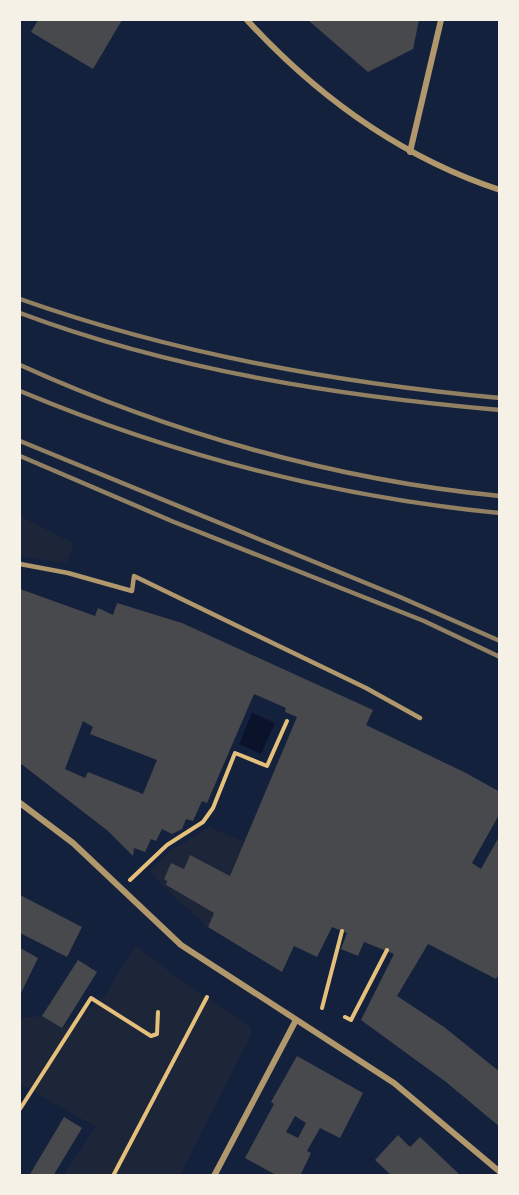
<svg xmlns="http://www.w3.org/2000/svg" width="519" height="1195" viewBox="0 0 519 1195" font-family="'Asap Condensed',sans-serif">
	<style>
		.green { fill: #1d2539 }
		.water { fill: #0b132b }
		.building { fill: #48494c; fill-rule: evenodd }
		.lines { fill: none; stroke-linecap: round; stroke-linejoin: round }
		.path { stroke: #e5c07b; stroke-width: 4 }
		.service { stroke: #b1986c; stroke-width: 4.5 }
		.minor { stroke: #b1986c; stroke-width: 6 }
		.rail { stroke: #918062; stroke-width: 4.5 }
	</style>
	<rect width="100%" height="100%" fill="#14213d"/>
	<!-- green -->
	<g class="green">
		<polygon points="20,516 74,544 66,563 20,556"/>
		<polygon points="209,827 245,842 230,876 190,855 184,869 171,863 164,878 167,881 166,886 214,913 208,927 168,891 150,871 170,851"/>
		<polygon points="136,946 182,981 250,1026 252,1033 180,1175 64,1175 96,1127 20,1084 20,1018 42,1016 62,1028 103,998"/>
	</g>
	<!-- water -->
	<polygon class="water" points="252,713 275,723 261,754 239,744"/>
	<!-- building -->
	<g class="building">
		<polygon points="38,20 122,20 93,69 31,32"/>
		<polygon points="308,20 419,20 413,49 368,72"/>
		<path d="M 20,589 L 95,616 L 98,608 L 113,615 L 117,603 L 182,623 L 373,710 L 366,725 L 466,773 L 500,792 L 500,813 L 472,863 L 481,869 L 500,835 L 500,973 L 496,979 L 428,944 L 397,996 L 444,1027 L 500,1072 L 500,1127 L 446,1082 L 361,1020 L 394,954 L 364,942 L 358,956 L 341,949 L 347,933 L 332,927 L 317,957 L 294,946 L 282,972 L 208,927 L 214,913 L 166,885 L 167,881 L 164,879 L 171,863 L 184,869 L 190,855 L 230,876 L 297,717 L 285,712 L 286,708 L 254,694 L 207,803 L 202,801 L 193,821 L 186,819 L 182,829 L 172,834 L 162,829 L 156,841 L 151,839 L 145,852 L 134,848 L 133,856 L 108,831 L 20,763 ZM 83,721 L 93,727 L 90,734 L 157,760 L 143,794 L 88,772 L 85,778 L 65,769 Z"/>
		<polygon points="20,895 82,927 67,957 20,933"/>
		<polygon points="20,948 38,958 20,995"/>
		<polygon points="78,960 97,972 62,1028 42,1016"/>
		<path d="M 297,1056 L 363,1093 L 340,1138 L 320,1128 L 307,1151 L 311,1153 L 300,1176 L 278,1176 L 245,1158 L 274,1104 L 271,1102 ZM 295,1116 L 306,1123 L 298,1138 L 286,1132 Z"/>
		<polygon points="64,1117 82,1128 53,1176 29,1176"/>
		<polygon points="398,1135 410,1147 420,1137 461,1176 392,1176 375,1160"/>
	</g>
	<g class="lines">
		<!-- path -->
		<g class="path">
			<polyline points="130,880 167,845 203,822 213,808 235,753 267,766 287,721"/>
			<polyline points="322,1008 342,931"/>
			<polyline points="345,1017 351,1020 387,950"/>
			<polyline points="20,1109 91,998 151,1036 157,1034 158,1012"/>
			<polyline points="113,1176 207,997"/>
		</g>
		<!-- service -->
		<polyline class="service" points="20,564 68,573 132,591 134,576 366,688 420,718"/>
		<!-- minor -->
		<g class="minor">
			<path d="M 247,20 C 317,96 400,157 500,190"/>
			<polyline points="410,152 441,20"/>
			<polyline points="20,803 73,843 181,945 394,1083 500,1172"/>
			<polyline points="214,1176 296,1020"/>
		</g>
		<!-- rail -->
		<g class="rail">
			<path d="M 20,299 C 175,354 336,383 500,398"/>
			<path d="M 20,313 C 172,370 338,396 500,410"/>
			<path d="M 20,365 C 170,433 335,480 500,496"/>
			<path d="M 20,391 C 173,455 334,497 500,513"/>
			<polyline points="20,441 400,597 500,641"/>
			<polyline points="20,456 174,522 424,621 500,657"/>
		</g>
	</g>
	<!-- border -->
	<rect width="519" height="1195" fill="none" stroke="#f6f1e7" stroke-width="42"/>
</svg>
